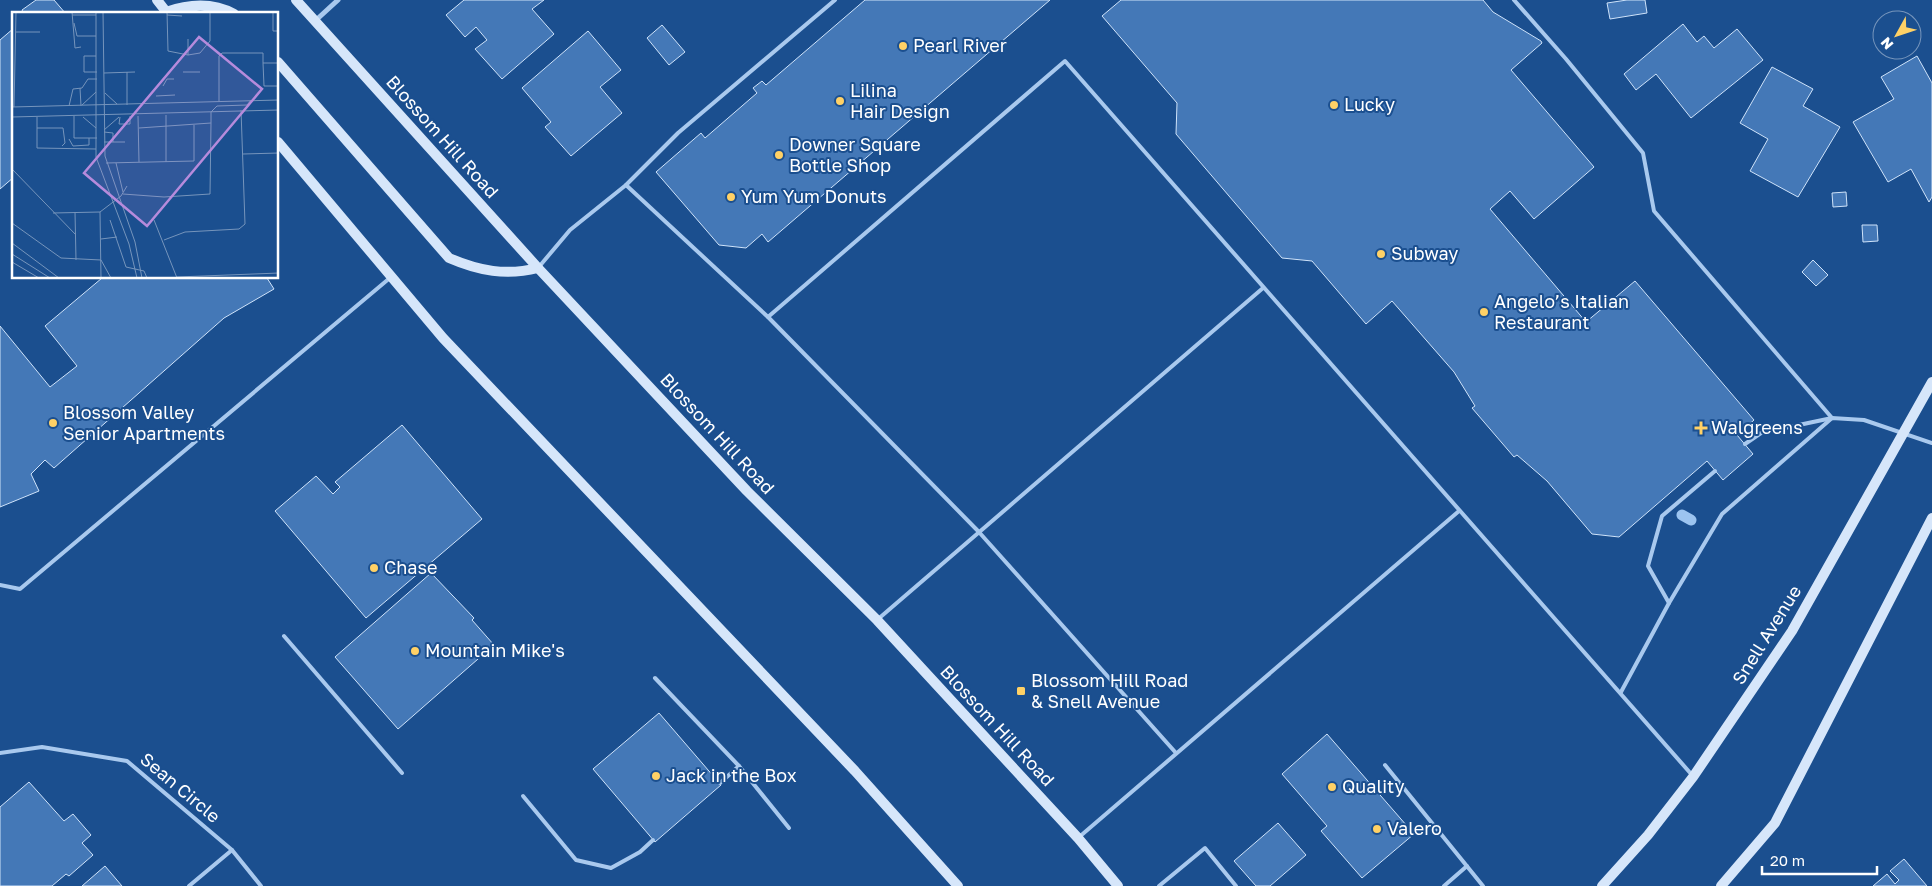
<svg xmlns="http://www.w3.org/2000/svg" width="1932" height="886" viewBox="0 0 1932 886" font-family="'Golos Text',sans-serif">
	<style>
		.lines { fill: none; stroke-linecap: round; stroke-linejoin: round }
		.stream { stroke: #9cc4f0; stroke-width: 11 }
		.building { fill: #4478b7; stroke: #cfe3fa }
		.service { stroke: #a9c9ee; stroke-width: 4 }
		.minor { stroke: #a9c9ee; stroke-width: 5 }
		.secondary { stroke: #d6e6fa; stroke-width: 10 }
		.poi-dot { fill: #ffd166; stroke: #1b4f8f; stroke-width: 2 }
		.labels { text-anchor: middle; stroke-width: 4; stroke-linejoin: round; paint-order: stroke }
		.poi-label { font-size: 18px; fill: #fff; stroke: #1b4f8f; text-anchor: start }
		.street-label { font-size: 18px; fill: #fff; stroke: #1b4f8f }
		.inset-road { fill: none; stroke: #7695bc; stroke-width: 1 }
		.view { fill: #b68bdc; fill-opacity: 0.15; stroke: #b68bdc; stroke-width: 2.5 }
		.inset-edge { fill: none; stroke: #fff; stroke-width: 2.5 }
	</style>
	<rect width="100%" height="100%" fill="#1b4f8f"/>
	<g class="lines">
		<!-- stream -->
		<polyline class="stream" points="1682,515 1691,520"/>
	</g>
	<!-- building -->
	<g class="building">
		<polygon points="36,0 54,0 66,14 24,14 22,10"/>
		<polygon points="464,0 544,0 532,9 554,34 502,79 475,49 487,40 476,27 465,37 446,15"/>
		<polygon points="865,0 1050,0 768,242 762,234 746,248 719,245 656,172 701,133 705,138 757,93 753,88 762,81 766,85"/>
		<polygon points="1121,0 1483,0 1493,12 1541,41 1542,43 1511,70 1594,167 1534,219 1510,191 1490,209 1586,322 1635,281 1754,420 1737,435 1753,454 1723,480 1707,461 1619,537 1592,534 1547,481 1517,455 1514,457 1472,408 1475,406 1454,372 1392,301 1366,324 1312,261 1282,258 1176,134 1177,103 1102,16"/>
		<polygon points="1627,0 1645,0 1647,13 1610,19 1607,3"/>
		<polygon points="1683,24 1697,42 1704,36 1714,48 1737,29 1763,60 1691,118 1656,74 1636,90 1624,74"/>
		<polygon points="662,25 685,52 669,65 647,38"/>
		<polygon points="14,28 14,177 0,189 0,40"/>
		<polygon points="588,31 621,70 600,87 622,113 571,156 545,127 551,122 522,88"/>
		<polygon points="1917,56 1932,83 1932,197 1929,202 1911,169 1888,182 1853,122 1894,99 1881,77"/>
		<polygon points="1772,67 1813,89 1803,106 1840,127 1798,197 1750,171 1768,139 1740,123"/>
		<polygon points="1846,192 1847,206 1833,207 1832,193"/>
		<polygon points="1862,225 1877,225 1878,241 1863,242"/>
		<polygon points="1813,260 1828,275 1816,286 1802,272"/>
		<polygon points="102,278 267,278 274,289 224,318 54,468 45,460 31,474 39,491 0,507 0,326 50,387 77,366 45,326"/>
		<polygon points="402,425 482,519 366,618 275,511 316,476 333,494 340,487 335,482"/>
		<polygon points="431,573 474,618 472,620 494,645 398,729 335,657"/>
		<polygon points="659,713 721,785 655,842 593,769"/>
		<polygon points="1327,734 1414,834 1362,878 1321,831 1327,826 1282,774"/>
		<polygon points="29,782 64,821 73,814 91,835 82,843 93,855 69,876 66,874 52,886 0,886 0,807"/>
		<polygon points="1278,823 1306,855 1270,886 1256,886 1234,861"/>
		<polygon points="1904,859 1927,886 1873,886 1887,874 1895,884 1899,880 1890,871"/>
		<polygon points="105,866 122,886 82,886"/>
	</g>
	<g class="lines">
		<!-- service -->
		<g class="service">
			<polyline points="1514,0 1566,59 1643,153 1654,211 1832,418"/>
			<polyline points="626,185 678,133 835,0"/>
			<polyline points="538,268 570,230 626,185 768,317 978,531 1176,753"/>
			<polyline points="768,317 1065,61 1692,775"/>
			<polyline points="1745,444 1761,433 1832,418 1864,420 1932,443"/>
			<polyline points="0,585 20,589 391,277"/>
			<polyline points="1669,603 1648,566 1662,516 1715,471"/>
			<polyline points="877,620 1263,288"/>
			<polyline points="284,636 402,773"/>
			<polyline points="655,678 739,766 789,828"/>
			<polyline points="1621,692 1669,603 1722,514 1832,418"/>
			<polyline points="0,753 42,747 127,761 232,850 261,886"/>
			<polyline points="1385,765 1483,886"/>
			<polyline points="720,783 739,766"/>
			<polyline points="523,796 576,860 611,868 640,852 653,840"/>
			<polyline points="1078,838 1459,511"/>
			<polyline points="189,886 232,850"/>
			<polyline points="1159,886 1205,848 1236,886"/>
			<polyline points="1444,886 1467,866"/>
		</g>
		<!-- minor -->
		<polyline class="minor" points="315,21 338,0"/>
		<!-- secondary -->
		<g class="secondary">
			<polyline points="157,0 168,14"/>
			<polyline points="296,0 538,268 747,491 877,620 1078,838 1118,886"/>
			<path d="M 166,12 C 189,4 212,2 234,14"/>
			<path d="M 278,62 L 449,258 C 479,271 506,276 538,268"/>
			<polyline points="278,142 443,338 855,771 958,886"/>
			<polyline points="1602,886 1648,835 1693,777 1792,631 1932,382"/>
			<polyline points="1721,886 1775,823 1932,518"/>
		</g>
	</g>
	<!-- markers -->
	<g class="poi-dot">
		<circle cx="903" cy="46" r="5"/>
		<circle cx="840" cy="101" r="5"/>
		<circle cx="1334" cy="105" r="5"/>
		<circle cx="779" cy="155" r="5"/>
		<circle cx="731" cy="197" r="5"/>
		<circle cx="1381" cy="254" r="5"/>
		<circle cx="1484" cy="312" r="5"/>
		<circle cx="53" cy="423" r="5"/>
		<path d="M1698.5 420.5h5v5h5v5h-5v5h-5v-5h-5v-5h5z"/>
		<circle cx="374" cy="568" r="5"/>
		<circle cx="415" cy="651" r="5"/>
		<rect x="1016" y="686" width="10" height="10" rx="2.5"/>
		<circle cx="656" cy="776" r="5"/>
		<circle cx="1332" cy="787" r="5"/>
		<circle cx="1377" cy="829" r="5"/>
	</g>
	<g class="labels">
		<!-- poi labels -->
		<g class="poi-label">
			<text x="913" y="52">Pearl River</text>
			<text x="850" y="97">Lilina<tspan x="850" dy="21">Hair Design</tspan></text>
			<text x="1344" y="111">Lucky</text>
			<text x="789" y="151">Downer Square<tspan x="789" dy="21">Bottle Shop</tspan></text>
			<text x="741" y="203">Yum Yum Donuts</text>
			<text x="1391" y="260">Subway</text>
			<text x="1494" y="308">Angelo’s Italian<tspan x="1494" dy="21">Restaurant</tspan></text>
			<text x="63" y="419">Blossom Valley<tspan x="63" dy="21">Senior Apartments</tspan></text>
			<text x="1711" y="434">Walgreens</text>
			<text x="384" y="574">Chase</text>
			<text x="425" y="657">Mountain Mike's</text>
			<text x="1031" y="687">Blossom Hill Road<tspan x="1031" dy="21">&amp; Snell Avenue</tspan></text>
			<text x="666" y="782">Jack in the Box</text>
			<text x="1342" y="793">Quality</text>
			<text x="1387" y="835">Valero</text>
		</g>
		<!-- street labels -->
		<g class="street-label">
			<text transform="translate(442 137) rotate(48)" y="6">Blossom Hill Road</text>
			<text transform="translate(717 434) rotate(47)" y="6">Blossom Hill Road</text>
			<text transform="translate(1767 635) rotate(-58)" y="6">Snell Avenue</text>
			<text transform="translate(997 726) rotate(47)" y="6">Blossom Hill Road</text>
			<text transform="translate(180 788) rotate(40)" y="6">Sean Circle</text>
		</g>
	</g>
	<!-- overview -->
	<g transform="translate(12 12)">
		<rect width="266" height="266" fill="#1b4f8f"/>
		<path class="inset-road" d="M 60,0 L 63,36 L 69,35M 84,0 L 84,145 L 117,232 L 125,266M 91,0 L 93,144 L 123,230 L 130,266M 155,0 L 156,39 L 176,43 L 188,41 L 198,29 L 198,0M 261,0 L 261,19 L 267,19M 60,3 L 84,3M 155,3 L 170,4M 62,11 L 65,24 L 84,24M 4,20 L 28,20M 176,27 L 176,43M 84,44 L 72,44 L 72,60 L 85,60M 267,51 L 251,51 L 252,74 L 267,74M 115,60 L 115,93M 171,60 L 188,60M 92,61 L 123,60M 151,74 L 155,67 L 162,67M 68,76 L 69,94M 93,81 L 105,92M 144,84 L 163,83M 207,89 L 207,44 L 210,41 L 251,41 L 251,51M 70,93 L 84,80M 57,94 L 61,77 L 70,76 L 76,67 L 85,67M 0,95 L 267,88M 2,95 L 4,0M 199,100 L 205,94 L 235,93 L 239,88M 154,103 L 154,150M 62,104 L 62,126 L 85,126M 126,104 L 127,150M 0,105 L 267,98M 25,105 L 25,136 L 84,137M 71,105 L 84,116M 108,105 L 107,112 L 118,112 L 118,104M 25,116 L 51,116 L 53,131 L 50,134M 127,116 L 199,111 L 199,100M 92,118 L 107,105M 92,120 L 101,121 L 101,130M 57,127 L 61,134 L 77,133 L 77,126M 92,130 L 113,130M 231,142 L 267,141M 94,151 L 182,149 L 182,113M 104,151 L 111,180M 0,157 L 64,223M 111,182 L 152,185 L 198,182 L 199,111M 63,200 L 64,248M 41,201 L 88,200M 98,208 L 114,255 L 132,259 L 135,266M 142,208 L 165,266M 0,211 L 49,246 L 89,248M 89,227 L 105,225M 152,228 L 173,220 L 227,217 L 233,212 L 229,98M 0,231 L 47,266M 0,242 L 38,266M 89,248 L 99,266M 0,250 L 27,266M 165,265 L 267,261M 89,266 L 88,200 L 109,184 L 115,174"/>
		<path class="view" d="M 187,25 L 250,77 L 135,214 L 72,161 Z"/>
		<rect width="266" height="266" class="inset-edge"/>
	</g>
	<!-- north arrow -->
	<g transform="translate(1897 35) rotate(230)"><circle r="24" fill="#1b4f8f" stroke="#7695bc"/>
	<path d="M0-4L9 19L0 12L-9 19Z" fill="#ffd166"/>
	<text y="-8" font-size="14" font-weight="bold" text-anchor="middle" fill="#ffffff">N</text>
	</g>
	<!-- scale -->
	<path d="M1762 866v8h115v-8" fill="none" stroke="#ffffff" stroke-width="2.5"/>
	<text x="1770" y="866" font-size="15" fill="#ffffff" stroke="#1b4f8f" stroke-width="4" paint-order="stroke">20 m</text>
</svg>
